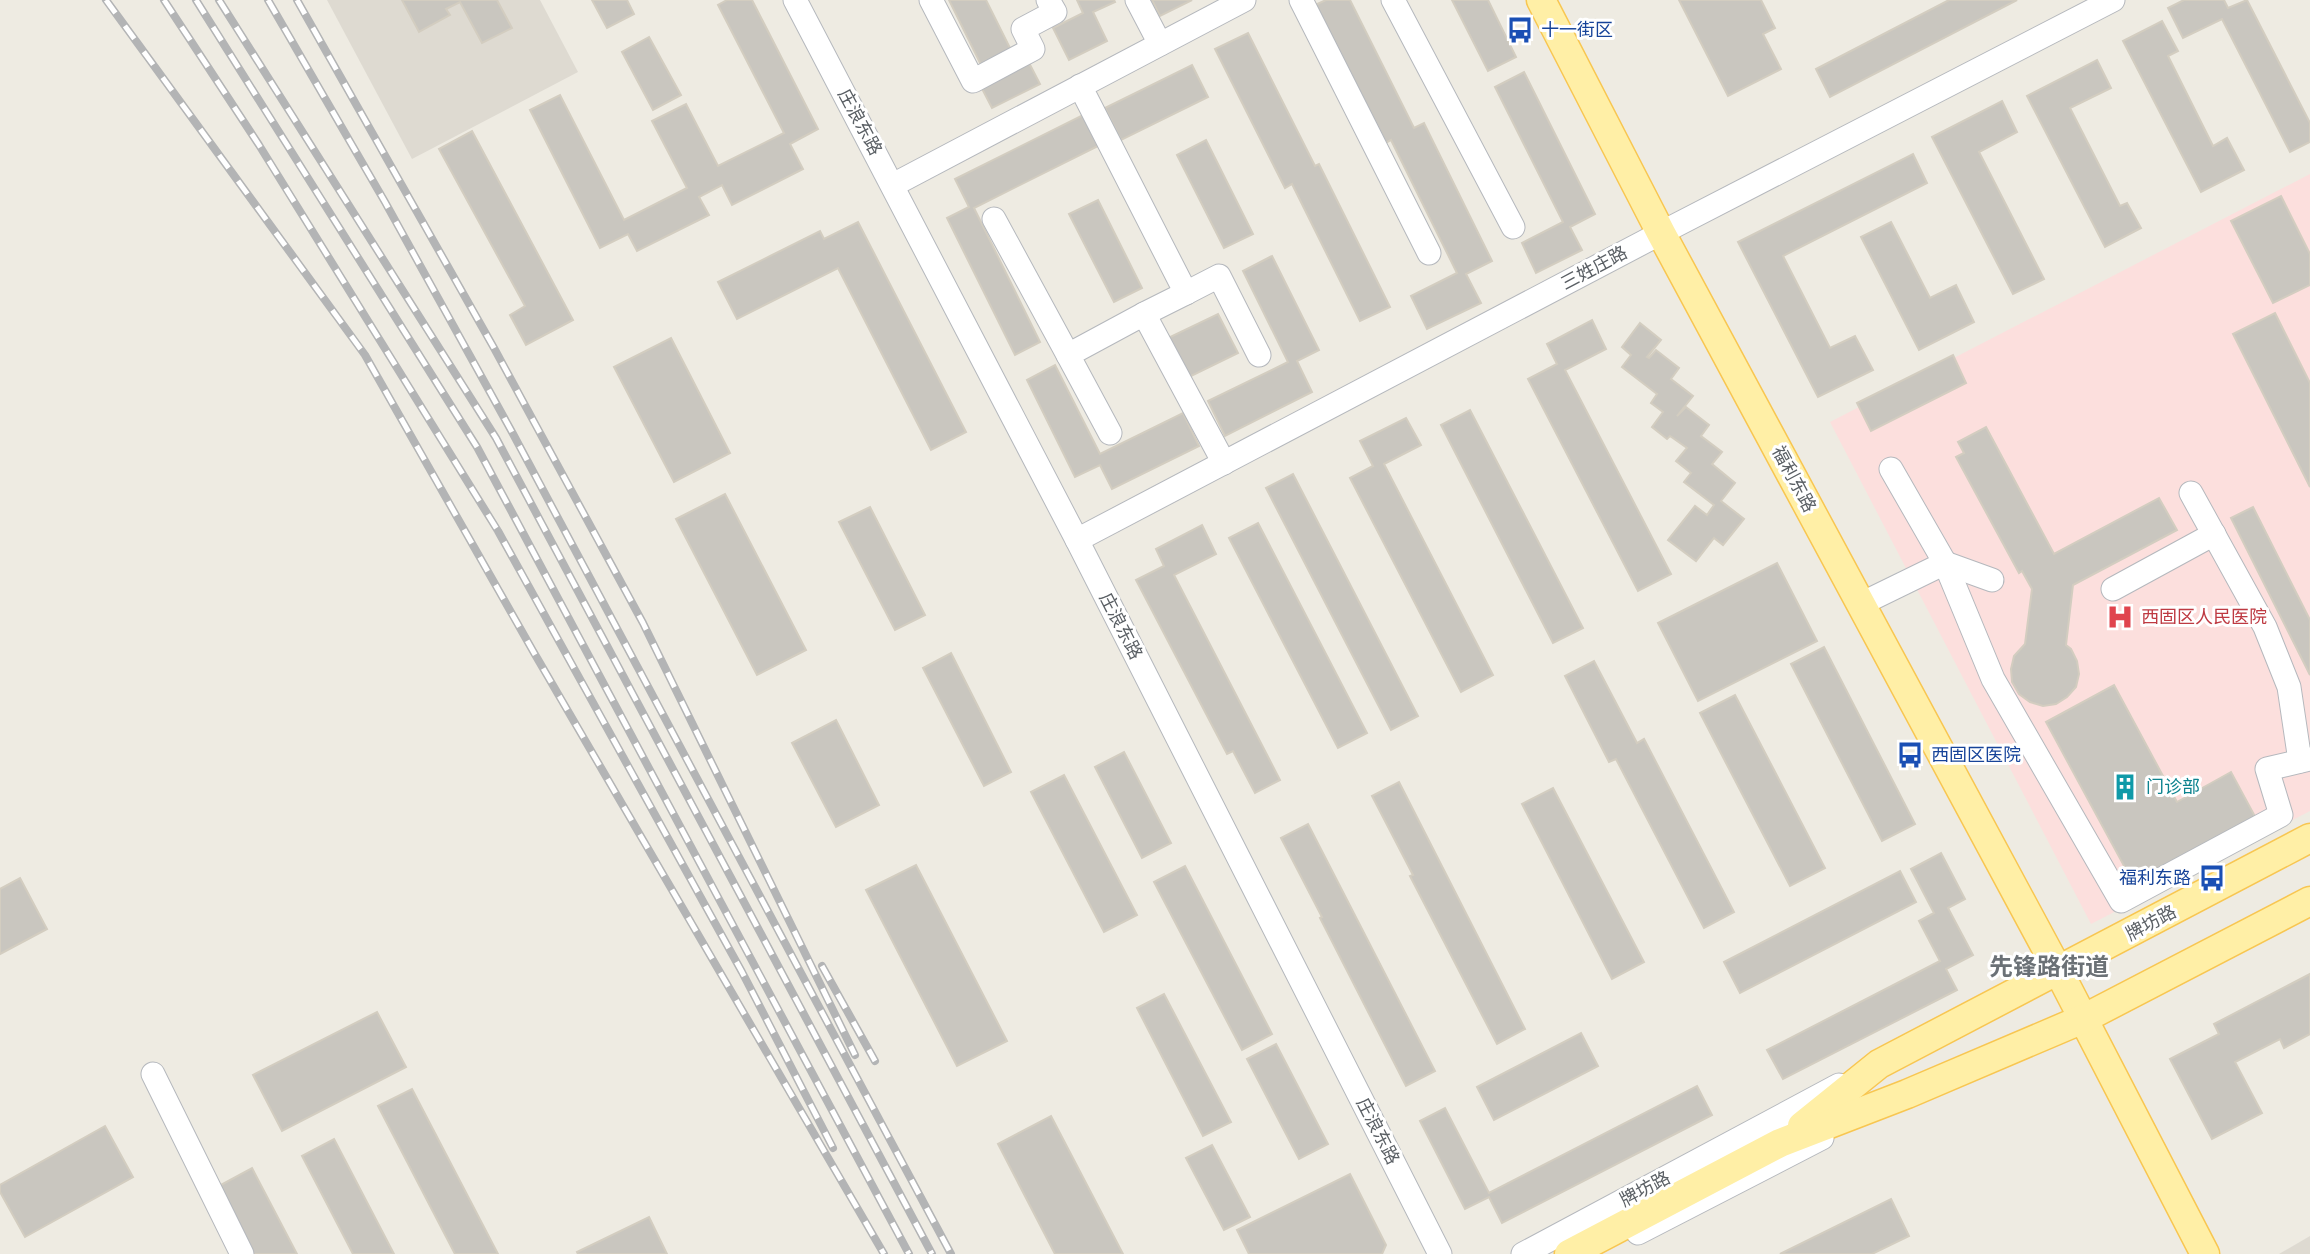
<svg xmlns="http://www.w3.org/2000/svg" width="2310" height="1254" viewBox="0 0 2310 1254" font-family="Figtree,'Noto Sans SC',sans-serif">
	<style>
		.education { fill: #dedad1 }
		.medical { fill: #fcdfdd }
		.building { fill: #c9c6bf; stroke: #d3cdc0; stroke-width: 2 }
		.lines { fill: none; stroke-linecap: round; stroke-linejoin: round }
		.minor-casing { stroke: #b5b8bd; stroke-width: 25 }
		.major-casing { stroke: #f8c651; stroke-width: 31 }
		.minor { stroke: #fff; stroke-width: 23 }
		.major { stroke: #ffefa6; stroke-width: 28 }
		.rail-casing { stroke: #b3b4b5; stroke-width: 8 }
		.rail { stroke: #fff; stroke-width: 5; stroke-dasharray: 16; stroke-linecap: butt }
		.labels { text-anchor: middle; stroke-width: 6; stroke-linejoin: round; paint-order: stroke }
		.transit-label { font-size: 18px; fill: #164399; stroke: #fff; text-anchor: start }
		.street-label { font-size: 18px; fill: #5a5f64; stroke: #fff }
		.health-label { font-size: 18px; fill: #be3a42; stroke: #fff; text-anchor: start }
		.culture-label { font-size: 18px; fill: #0d838f; stroke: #fff; text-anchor: start }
		.district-label { font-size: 24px; font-weight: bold; fill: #6b7176; stroke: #fff }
	</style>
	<rect width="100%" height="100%" fill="#eeebe2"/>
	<!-- education -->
	<g class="education">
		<polygon points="327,0 540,0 578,72 412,159"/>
		<polygon points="2310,1236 2310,1254 2279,1254"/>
	</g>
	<!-- medical -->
	<polygon class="medical" points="2310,174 2310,811 2091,924 1830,422"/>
	<!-- building -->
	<g class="building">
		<polygon points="402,0 497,0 512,28 482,43 460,2 446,9 450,15 419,32"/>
		<polygon points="592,0 627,0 634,14 607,28"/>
		<polygon points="727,0 752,0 818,129 790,144 803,169 732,205 722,185 699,197 709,215 637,251 628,234 600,248 530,110 560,95 624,220 687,188 652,121 686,104 718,166 784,133 718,5"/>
		<polygon points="949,0 986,0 1014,56 984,71"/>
		<polygon points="1077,0 1114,0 1115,2 1093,12 1107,41 1069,60 1053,28 1083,13"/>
		<polygon points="1152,0 1192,0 1160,16"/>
		<polygon points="1326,0 1350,0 1414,128 1424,123 1492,261 1466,274 1481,303 1427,329 1411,296 1457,273 1391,140 1384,144 1315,5"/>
		<polygon points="1452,0 1488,0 1516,57 1488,71"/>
		<polygon points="1679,0 1761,0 1775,28 1763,34 1781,69 1728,96"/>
		<polygon points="1949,0 2017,0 1830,97 1816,69"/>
		<polygon points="2184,0 2224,0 2228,8 2247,0 2310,123 2310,142 2290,152 2222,19 2183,38 2168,8"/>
		<polygon points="2162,21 2178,51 2168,56 2213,146 2227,138 2244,170 2201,192 2123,41"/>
		<polygon points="1248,33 1315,166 1319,164 1390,307 1360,321 1292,184 1285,188 1215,49"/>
		<polygon points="649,37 681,95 653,110 622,52"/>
		<polygon points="1026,57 1040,84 992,108 978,81"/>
		<polygon points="2097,60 2111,88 2070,108 2120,206 2127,203 2141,228 2105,247 2027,96"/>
		<polygon points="1192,65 1208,97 1121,140 1105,108"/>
		<polygon points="1524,72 1595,214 1570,227 1582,250 1536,273 1522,243 1563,222 1495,87"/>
		<polygon points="2002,101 2017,132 1979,152 2044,279 2013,294 1932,137"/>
		<polygon points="1083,115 1098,146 974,208 1040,342 1015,355 947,218 969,207 955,179"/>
		<polygon points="472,131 573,320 526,345 510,315 525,306 439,149"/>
		<polygon points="1206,140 1253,234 1224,248 1177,155"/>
		<polygon points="1913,154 1927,183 1783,256 1830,348 1855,336 1873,370 1818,397 1738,242"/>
		<polygon points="2281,196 2310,254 2310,285 2273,303 2231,221"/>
		<polygon points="1098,200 1142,288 1114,302 1069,214"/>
		<polygon points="858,222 966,432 931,450 838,268 737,319 718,282 820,231 824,239"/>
		<polygon points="1891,222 1930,298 1956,285 1974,322 1919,350 1861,237"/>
		<polygon points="1272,256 1319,350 1297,361 1312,392 1225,436 1208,401 1288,362 1243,271"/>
		<polygon points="2275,313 2310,383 2310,487 2233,334"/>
		<polygon points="1218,314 1238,353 1183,380 1164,340"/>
		<polygon points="1592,320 1606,349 1565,370 1671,574 1638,591 1528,379 1557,364 1547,344"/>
		<polygon points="1640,323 1661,340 1647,357 1649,358 1656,350 1679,368 1671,379 1693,396 1677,416 1686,407 1709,425 1701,436 1722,452 1712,464 1735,483 1721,501 1744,519 1723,545 1714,538 1696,561 1668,540 1695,506 1707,515 1714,505 1684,482 1691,473 1676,461 1687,448 1670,436 1667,439 1652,427 1663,412 1651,403 1657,394 1622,367 1631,355 1622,347"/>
		<polygon points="671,338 730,453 674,482 614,367"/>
		<polygon points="1953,355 1966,383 1871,431 1857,403"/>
		<polygon points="1055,365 1100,454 1183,413 1199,446 1112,489 1100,465 1075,477 1027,380"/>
		<polygon points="1470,410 1583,628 1553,643 1441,425"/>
		<polygon points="1406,418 1421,445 1384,464 1493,675 1461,692 1350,478 1373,466 1360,441"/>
		<polygon points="1986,427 2054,554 2159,498 2177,530 2073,585 2066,645 2071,649 2077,661 2079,674 2076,687 2067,697 2056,704 2043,706 2030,702 2019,694 2012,682 2011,669 2014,656 2025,644 2032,589 2022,571 2019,573 1956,457 1964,453 1958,442"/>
		<polygon points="1293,474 1418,716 1391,730 1266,488"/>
		<polygon points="725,494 806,650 757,675 676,519"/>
		<polygon points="870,507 925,615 895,630 839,522"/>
		<polygon points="2253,507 2310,620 2310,675 2231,518"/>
		<polygon points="1258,523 1367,733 1338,748 1229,538"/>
		<polygon points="1202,525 1216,554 1174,575 1280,780 1255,793 1233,751 1227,754 1136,580 1164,566 1156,549"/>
		<polygon points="1777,563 1817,641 1698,701 1658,623"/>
		<polygon points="1824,647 1915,824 1882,841 1791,664"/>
		<polygon points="951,653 1011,772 984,786 923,668"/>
		<polygon points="1594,661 1637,743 1644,739 1734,912 1704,928 1616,759 1609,762 1565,676"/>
		<polygon points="2114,685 2177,802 2231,772 2258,822 2136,888 2046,722"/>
		<polygon points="1735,695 1825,868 1790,886 1700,713"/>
		<polygon points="836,720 879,805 836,827 792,743"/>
		<polygon points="1124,752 1171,843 1142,858 1095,767"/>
		<polygon points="1064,775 1137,915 1104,932 1031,792"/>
		<polygon points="1399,782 1525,1029 1497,1044 1410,876 1413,875 1372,796"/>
		<polygon points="1553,788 1644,962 1612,979 1522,804"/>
		<polygon points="1308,824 1435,1071 1406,1086 1320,918 1322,917 1281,838"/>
		<polygon points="1941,853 1965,899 1948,908 1973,955 1946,969 1957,990 1783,1079 1767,1050 1940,961 1919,921 1934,913 1911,869"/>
		<polygon points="916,865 1007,1041 957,1066 866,890"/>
		<polygon points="1185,866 1272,1034 1242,1050 1154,882"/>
		<polygon points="1900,871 1916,902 1740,993 1724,962"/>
		<polygon points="20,878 47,929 0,954 0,889"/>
		<polygon points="2310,974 2310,1034 2284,1048 2280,1039 2235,1062 2262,1113 2212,1139 2170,1059 2219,1034 2214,1024"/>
		<polygon points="1164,994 1231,1122 1203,1136 1137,1008"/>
		<polygon points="377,1012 406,1067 282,1131 253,1075"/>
		<polygon points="1581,1033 1598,1066 1494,1120 1477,1087"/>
		<polygon points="1276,1044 1328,1144 1299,1159 1247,1059"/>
		<polygon points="1697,1086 1712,1115 1502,1223 1489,1197 1465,1209 1420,1121 1445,1108 1489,1193"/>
		<polygon points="412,1089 498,1254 455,1254 378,1106"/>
		<polygon points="1051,1116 1123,1254 1055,1254 998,1144"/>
		<polygon points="105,1126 133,1177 25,1237 0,1192 0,1185"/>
		<polygon points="334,1139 394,1254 353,1254 302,1156"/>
		<polygon points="1212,1145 1250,1217 1224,1230 1186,1158"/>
		<polygon points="252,1168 297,1254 254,1254 219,1186"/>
		<polygon points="1350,1174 1386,1245 1382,1254 1249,1254 1237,1230"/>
		<polygon points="1891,1199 1909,1236 1872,1254 1780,1254"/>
		<polygon points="649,1217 667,1254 578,1254 577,1252"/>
	</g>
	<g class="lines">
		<!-- minor casing -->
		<g class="minor-casing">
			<g id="minor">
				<polyline points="795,0 1077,540 1440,1254"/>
				<polyline points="931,0 973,81 1033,49 1023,29 1055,12 1048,0"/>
				<polyline points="1137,0 1160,44"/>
				<polyline points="1301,0 1429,253"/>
				<polyline points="1393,0 1513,227"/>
				<polyline points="1080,86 1186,293 1219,276 1259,355"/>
				<polyline points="893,185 1244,0"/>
				<polyline points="994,219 1068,355"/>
				<polyline points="1144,314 1186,293"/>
				<polyline points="1110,433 1068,355 1144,314 1224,463"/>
				<polyline points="1891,469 1945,563 1993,679 2121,901 2281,815 2267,769 2310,759"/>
				<polyline points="2191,493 2265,627 2289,687 2300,761"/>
				<polyline points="1077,540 1661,233 2113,0"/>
				<polyline points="2113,589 2214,534"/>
				<polyline points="1861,604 1945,563 1992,580"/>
				<polyline points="153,1074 242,1254"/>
				<polyline points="1638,1233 1822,1138"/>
				<polyline points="1523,1254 1839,1085"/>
			</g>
		</g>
		<!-- major casing -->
		<g class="major-casing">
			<g id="major">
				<polyline points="1541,0 1661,233 2059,972 2205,1254"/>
				<polyline points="1802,1126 1879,1064 2310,838"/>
				<polyline points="1569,1254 1780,1143 1907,1094 2083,1019 2310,901"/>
			</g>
		</g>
		<!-- minor -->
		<use href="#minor" class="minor"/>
		<!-- major -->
		<use href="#major" class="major"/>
		<!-- rail casing -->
		<g class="rail-casing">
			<g id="rail">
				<polyline points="106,0 365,355 533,651 884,1254"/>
				<polyline points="164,0 259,145 498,531 742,972 833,1148"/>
				<polyline points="196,0 477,447 909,1254"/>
				<polyline points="219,0 496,438 932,1254"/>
				<polyline points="268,0 385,202 512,432 951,1254"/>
				<polyline points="297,0 494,348 643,623 855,1055"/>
				<polyline points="822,966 875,1061"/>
			</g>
		</g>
		<!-- rail -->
		<use href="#rail" class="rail"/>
	</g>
	<!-- icons -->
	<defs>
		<g id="bus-bare" transform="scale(2.1)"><path d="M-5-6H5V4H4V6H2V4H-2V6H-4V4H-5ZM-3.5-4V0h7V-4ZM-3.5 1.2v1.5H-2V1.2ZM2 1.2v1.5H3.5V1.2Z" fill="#1a4fb4" stroke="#fff" stroke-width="2.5" paint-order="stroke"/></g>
		<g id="hospital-bare" transform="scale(2.1)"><path d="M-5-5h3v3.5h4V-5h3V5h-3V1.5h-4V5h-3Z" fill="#e0444e" stroke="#fff" stroke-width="2.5" paint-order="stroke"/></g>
		<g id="building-bare" transform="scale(2.1)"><path d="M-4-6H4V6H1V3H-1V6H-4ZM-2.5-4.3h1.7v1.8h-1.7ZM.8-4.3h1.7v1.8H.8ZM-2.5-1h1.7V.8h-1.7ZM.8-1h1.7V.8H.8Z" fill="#0f9aa8" stroke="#fff" stroke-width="2.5" paint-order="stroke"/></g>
	</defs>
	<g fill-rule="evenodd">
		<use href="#bus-bare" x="1520" y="30"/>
		<use href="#hospital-bare" x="2120" y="617"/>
		<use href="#bus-bare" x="1910" y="755"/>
		<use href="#building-bare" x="2125" y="787"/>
		<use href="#bus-bare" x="2212" y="878"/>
	</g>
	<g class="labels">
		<!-- transit labels -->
		<g class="transit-label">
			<text x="1541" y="36">十一街区</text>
			<text x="1931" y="761">西固区医院</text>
			<text x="2191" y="884" text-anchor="end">福利东路</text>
		</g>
		<!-- street labels -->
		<g class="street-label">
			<text transform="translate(860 122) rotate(62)" y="6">庄浪东路</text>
			<text transform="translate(1594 268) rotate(-28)" y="6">三姓庄路</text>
			<text transform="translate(1794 479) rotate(62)" y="6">福利东路</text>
			<text transform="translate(1121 626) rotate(63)" y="6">庄浪东路</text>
			<text transform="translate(2151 923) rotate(-28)" y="6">牌坊路</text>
			<text transform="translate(1378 1131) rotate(63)" y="6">庄浪东路</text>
			<text transform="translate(1645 1189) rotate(-28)" y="6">牌坊路</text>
		</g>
		<!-- health labels -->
		<g class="health-label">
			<text x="2141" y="623">西固区人民医院</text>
		</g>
		<!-- culture labels -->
		<g class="culture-label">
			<text x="2146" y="793">门诊部</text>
		</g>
		<!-- district labels -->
		<g class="district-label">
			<text x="2049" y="975">先锋路街道</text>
		</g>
	</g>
</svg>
